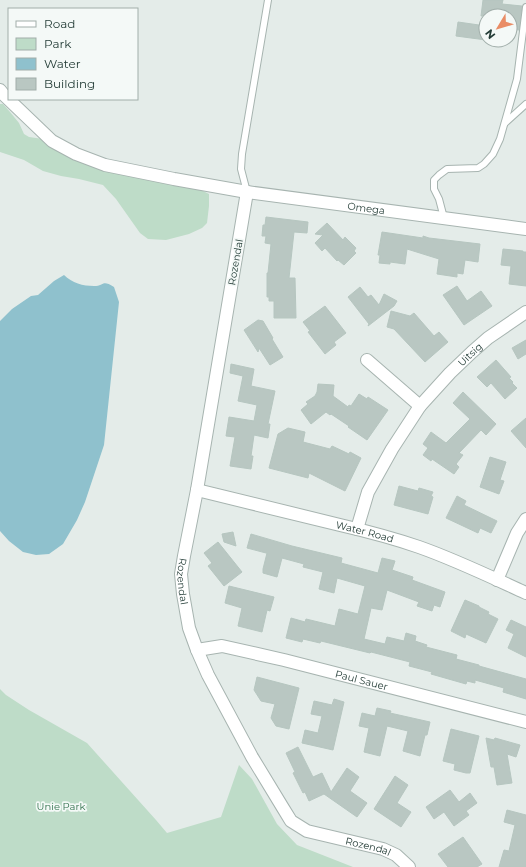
<svg xmlns="http://www.w3.org/2000/svg" width="526" height="867" viewBox="0 0 526 867" font-family="Montserrat,sans-serif">
	<style>
		.green { fill: #bedcc8 }
		.water { fill: #8fc1cd }
		.building { fill: #b9c7c2; stroke: #b6c6c0 }
		.lines { fill: none; stroke-linecap: round; stroke-linejoin: round }
		.lane-casing { stroke: #a7b4b0; stroke-width: 8 }
		.street-casing { stroke: #a7b4b0; stroke-width: 14 }
		.lane { stroke: #fff; stroke-width: 6 }
		.street { stroke: #fff; stroke-width: 12 }
		.labels { text-anchor: middle; stroke-width: 3.5; stroke-linejoin: round; paint-order: stroke }
		.street-label { font-size: 10px; fill: #243d37; stroke: #f4f9f7 }
		.park-label { font-size: 10px; fill: #31714d; stroke: #f4f9f7 }
	</style>
	<rect width="100%" height="100%" fill="#e4ece9"/>
	<!-- green -->
	<g class="green">
		<polygon points="0,104 3,104 10,112 19,123 24,134 29,137 43,139 48,141 60,152 80,159 199,189 209,194 209,206 207,223 202,228 189,234 166,240 148,239 140,233 116,199 103,185 79,179 61,176 43,171 24,160 0,152"/>
		<polygon points="0,689 6,695 29,710 87,743 156,820 167,833 221,817 239,765 252,779 277,824 297,845 353,867 0,867"/>
	</g>
	<!-- water -->
	<path class="water" d="M 64,275 C 72,283 83,286 94,286 C 104,286 102,279 114,287 L 119,302 L 104,445 L 85,502 L 77,520 L 63,544 L 49,554 L 36,555 L 23,552 L 9,541 L 0,531 L 0,321 L 12,309 L 31,296 L 38,295 L 54,281 Z"/>
	<!-- building -->
	<g class="building">
		<polygon points="483,0 503,0 502,4 522,6 519,30 510,29 510,16 481,16"/>
		<polygon points="458,22 486,26 486,40 456,36"/>
		<polygon points="266,217 308,222 307,233 294,232 289,278 295,278 296,318 274,318 274,301 269,301 269,297 267,297 267,273 268,273 271,244 265,243 266,236 262,236 263,225 265,225"/>
		<polygon points="327,223 343,240 345,237 356,248 354,251 356,253 344,265 338,260 337,261 325,248 322,251 315,243 323,235 315,234"/>
		<polygon points="382,232 423,238 423,236 429,238 480,244 478,262 465,260 463,274 457,273 457,277 437,274 439,259 407,249 405,264 390,262 390,264 379,263 380,255 378,255"/>
		<polygon points="503,249 523,251 523,252 526,252 526,286 509,284 511,266 501,265"/>
		<polygon points="457,286 467,301 481,291 492,306 464,325 443,295"/>
		<polygon points="360,287 368,297 371,295 379,305 384,294 397,301 394,306 368,326 369,324 348,297"/>
		<polygon points="325,306 346,333 334,342 336,345 325,354 308,332 310,331 303,322"/>
		<polygon points="391,311 410,316 414,313 434,336 439,332 448,342 425,362 394,329 387,327"/>
		<polygon points="258,320 263,321 273,338 272,339 283,357 270,365 259,348 258,352 244,330"/>
		<polygon points="526,340 526,354 518,359 512,348"/>
		<polygon points="496,360 511,377 509,378 513,382 512,383 517,388 505,399 491,383 487,387 477,377"/>
		<polygon points="231,364 254,369 251,386 275,391 268,424 270,424 268,438 254,435 251,456 253,456 251,469 230,466 235,437 226,436 229,417 254,421 257,405 238,401 243,376 230,373"/>
		<polygon points="318,384 334,385 333,396 348,407 349,405 351,406 359,394 367,399 368,397 388,410 367,440 348,427 349,426 331,414 330,415 326,412 311,424 301,410 308,404 306,402 315,396 317,392"/>
		<polygon points="463,392 496,424 486,435 481,430 459,453 463,455 456,464 459,467 454,474 432,459 431,461 423,455 428,448 423,444 431,432 446,443 470,419 453,403"/>
		<polygon points="526,418 526,448 511,431"/>
		<polygon points="288,428 305,432 303,442 330,449 332,446 349,454 350,452 361,458 345,491 309,473 308,478 269,468 278,434"/>
		<polygon points="490,457 506,462 500,480 504,481 499,494 480,487"/>
		<polygon points="399,486 418,491 419,488 433,492 431,496 433,497 428,514 394,505"/>
		<polygon points="457,496 466,501 464,505 497,521 491,533 480,528 478,533 446,518"/>
		<polygon points="233,532 236,546 224,542 222,534"/>
		<polygon points="251,534 292,546 342,558 341,563 378,573 382,558 395,561 392,570 413,577 412,580 445,592 440,607 434,605 432,611 417,606 419,602 387,590 382,610 371,608 364,639 385,644 387,637 404,641 406,633 416,636 415,641 427,645 426,647 457,655 456,659 479,665 479,666 526,679 526,699 503,692 504,688 475,680 475,683 467,681 466,684 431,674 432,672 409,666 410,662 371,652 370,653 321,641 320,643 303,639 302,642 286,638 291,618 305,622 306,619 335,626 339,609 358,614 365,586 337,578 334,593 319,589 323,572 303,567 304,564 282,558 277,577 263,573 263,569 267,553 266,553 247,548"/>
		<polygon points="218,542 242,572 224,586 208,566 212,563 204,553"/>
		<polygon points="229,586 274,597 270,611 267,610 262,632 238,626 242,608 225,603"/>
		<polygon points="465,600 479,606 479,607 489,612 488,614 498,619 486,643 466,634 465,638 451,631"/>
		<polygon points="511,620 526,627 526,657 508,648 514,634 506,630"/>
		<polygon points="257,677 299,688 289,729 276,726 271,718 275,704 261,701 254,690"/>
		<polygon points="334,699 344,702 333,750 302,743 305,730 318,733 322,716 311,714 314,701 332,705"/>
		<polygon points="377,708 391,711 390,713 430,722 427,735 425,735 420,756 403,751 408,731 387,726 380,756 364,752 369,728 359,726 362,713 375,716"/>
		<polygon points="451,729 479,736 470,773 466,773 454,770 455,764 443,761"/>
		<polygon points="486,738 494,740 495,738 520,745 516,757 507,754 512,783 497,785 494,767 491,767"/>
		<polygon points="298,747 313,777 322,773 331,792 347,768 359,777 350,791 367,803 357,817 324,794 309,801 305,792 303,793 293,773 295,772 286,753"/>
		<polygon points="395,776 408,785 397,803 411,812 401,827 374,809"/>
		<polygon points="450,790 459,802 470,793 477,803 466,811 469,815 454,826 444,812 434,819 426,807"/>
		<polygon points="507,810 526,815 526,867 499,867 504,850 509,851 515,825 504,822"/>
		<polygon points="463,837 482,864 477,867 448,867 438,854"/>
	</g>
	<g class="lines">
		<!-- lane casing -->
		<g class="lane-casing">
			<g id="lane">
				<polyline points="505,123 526,104"/>
				<polyline points="247,192 241,169 242,154 268,0"/>
				<polyline points="444,218 439,199 434,189 434,180 439,175 447,169 478,168 484,164 493,154 500,139 517,79 526,7"/>
			</g>
		</g>
		<!-- street casing -->
		<g class="street-casing">
			<g id="street">
				<path id="s1" d="M 0,90 L 4,95 L 52,141 L 76,154 L 105,165 L 174,179 L 247,192 L 526,229"/>
				<path id="s2" d="M 247,192 L 197,490 L 184,556 L 181,574 L 183,594 L 189,628 L 197,650 L 208,675 L 252,757 L 283,808 L 291,821 L 307,831 L 383,849 L 396,855 L 409,867"/>
				<polyline points="367,360 420,406"/>
				<path id="s3" d="M 197,490 L 340,525 C 366,531 393,538 419,547 C 456,560 491,577 526,593"/>
				<path id="s4" d="M 357,529 L 368,492 L 392,449 L 420,406 L 450,373 L 472,352 L 488,338 L 526,312"/>
				<polyline points="497,580 517,533 526,519"/>
				<path id="s5" d="M 197,650 L 222,646 L 284,660 L 526,722"/>
			</g>
		</g>
		<!-- lane -->
		<use href="#lane" class="lane"/>
		<!-- street -->
		<use href="#street" class="street"/>
	</g>
	<g class="labels">
		<!-- street labels -->
		<g class="street-label">
			<text dy="4" stroke="none"><textPath href="#s1" startOffset="396">Omega</textPath></text>
			<text transform="translate(235 262) rotate(-80)" y="4">Rozendal</text>
			<text dy="4" stroke="none"><textPath href="#s4" startOffset="211">Uitsig</textPath></text>
			<text dy="4" stroke="none"><textPath href="#s3" startOffset="173">Water Road</textPath></text>
			<text dy="4" stroke="none"><textPath href="#s2" startOffset="395">Rozendal</textPath></text>
			<text dy="4" stroke="none"><textPath href="#s5" startOffset="169">Paul Sauer</textPath></text>
			<text dy="4" stroke="none"><textPath href="#s2" startOffset="743">Rozendal</textPath></text>
		</g>
		<!-- park labels -->
		<g class="park-label">
			<text x="61" y="810">Unie Park</text>
		</g>
	</g>
	<!-- legend -->
	<rect x="8" y="8" width="130" height="92" fill="#f4f9f7" stroke="#a1aeaa"/>
	<rect x="16" y="21" width="20" height="6" fill="#ffffff" stroke="#a1aeaa"/>
	<text x="44" y="28" font-size="12" fill="#243d37">Road</text>
	<rect x="16" y="38" width="20" height="12" fill="#bedcc8" stroke="#a1aeaa"/>
	<text x="44" y="48" font-size="12" fill="#243d37">Park</text>
	<rect x="16" y="58" width="20" height="12" fill="#8fc1cd" stroke="#a1aeaa"/>
	<text x="44" y="68" font-size="12" fill="#243d37">Water</text>
	<rect x="16" y="78" width="20" height="12" fill="#b9c7c2" stroke="#a1aeaa"/>
	<text x="44" y="88" font-size="12" fill="#243d37">Building</text>
	<!-- north arrow -->
	<g transform="translate(498 28) rotate(232)"><circle r="19" fill="#f4f9f7" stroke="#a1aeaa"/>
	<path d="M0-3L7 15L0 10L-7 15Z" fill="#e98c65"/>
	<text y="-6" font-size="11" font-weight="bold" text-anchor="middle" fill="#243d37">N</text>
	</g>
</svg>
